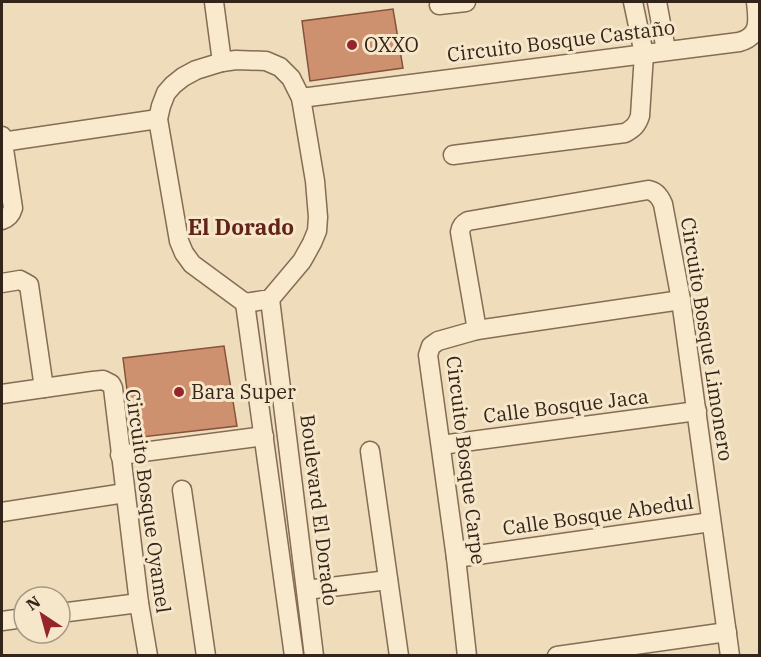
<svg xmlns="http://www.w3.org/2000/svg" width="761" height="657" viewBox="0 0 761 657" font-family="'IBM Plex Serif',serif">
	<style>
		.building { fill: #ce9170; stroke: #85533a; stroke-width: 1.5 }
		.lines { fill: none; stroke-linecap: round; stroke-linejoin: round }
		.street-casing { stroke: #856c55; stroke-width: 21 }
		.street { stroke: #f9eace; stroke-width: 18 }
		.poi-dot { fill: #96242b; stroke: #f6e7cb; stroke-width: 2 }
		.labels { text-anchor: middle; stroke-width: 6; stroke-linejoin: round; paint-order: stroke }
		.street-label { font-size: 20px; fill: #34251a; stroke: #f6e7cb }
		.poi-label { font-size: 20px; fill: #34251a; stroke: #f6e7cb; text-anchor: start }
		.quarter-label { font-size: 22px; font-weight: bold; fill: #622419; stroke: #f6e7cb }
	</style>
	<rect width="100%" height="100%" fill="#eedcbb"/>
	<!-- building -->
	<g class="building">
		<polygon points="393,9 403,68 310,81 302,21"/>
		<polygon points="224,346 237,426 133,438 123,358"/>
	</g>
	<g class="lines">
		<!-- street casing -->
		<g class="street-casing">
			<g id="street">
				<polyline points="214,2 222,62"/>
				<polyline points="657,2 666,50"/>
				<polyline points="439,5 466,2"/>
				<polygon points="236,60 266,61 280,67 291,78 301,98 315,181 318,217 317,231 312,243 302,261 270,299 245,303 192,264 184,253 179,241 158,119 161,106 166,93 173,85 183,77 196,70 222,62"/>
				<path d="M 301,98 L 739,42 C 761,36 758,20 756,2"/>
				<path d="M 2,136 L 13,208 C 11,215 8,218 2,220"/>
				<polyline points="2,142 158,119"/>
				<path d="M 453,155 L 625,133 C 634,128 637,125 640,116 L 644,54 L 633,2"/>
				<polyline points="2,283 20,280 29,285 44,388"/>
				<polyline points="270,299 314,656"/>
				<polyline points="245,303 294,656"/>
				<path d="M 477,330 L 460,232 C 461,226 463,224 468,221 L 648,190 C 656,191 660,197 663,204 L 681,300 L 730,656"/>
				<polyline points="2,394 93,381 103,380 111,384 113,388 139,603 148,656"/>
				<polyline points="441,445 697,411"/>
				<polyline points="370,451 399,656"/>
				<polyline points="120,455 264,436"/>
				<polyline points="182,490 206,656"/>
				<polyline points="2,512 125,493"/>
				<polyline points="456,558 711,522"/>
				<polyline points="306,590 388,580"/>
				<polyline points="60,613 139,603"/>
				<polyline points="2,621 24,618"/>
				<polyline points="467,656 456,558 428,355 431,346 438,341 477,330 681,300"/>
				<polyline points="557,656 727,632"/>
			</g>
		</g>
		<!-- street -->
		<use href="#street" class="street"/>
	</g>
	<!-- markers -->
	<g class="poi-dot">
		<circle cx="352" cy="45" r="6"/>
		<circle cx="179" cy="392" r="6"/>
	</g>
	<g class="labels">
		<!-- street labels -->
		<g class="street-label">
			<text transform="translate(561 41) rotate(-7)" y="7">Circuito Bosque Castaño</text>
			<text transform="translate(707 339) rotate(81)" y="7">Circuito Bosque Limonero</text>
			<text transform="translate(566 406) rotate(-7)" y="7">Calle Bosque Jaca</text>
			<text transform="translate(466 460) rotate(83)" y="7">Circuito Bosque Carpe</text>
			<text transform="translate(148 501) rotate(82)" y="7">Circuito Bosque Oyamel</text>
			<text transform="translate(319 510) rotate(83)" y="7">Boulevard El Dorado</text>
			<text transform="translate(598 515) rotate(-8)" y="7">Calle Bosque Abedul</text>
		</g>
		<!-- poi labels -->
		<g class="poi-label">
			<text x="364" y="52">OXXO</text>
			<text x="191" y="399">Bara Super</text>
		</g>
		<!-- quarter labels -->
		<g class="quarter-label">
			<text x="241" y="235">El Dorado</text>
		</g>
	</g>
	<!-- border -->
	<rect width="761" height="657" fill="none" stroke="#34251a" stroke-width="6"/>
	<!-- north arrow -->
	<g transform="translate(42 615) rotate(324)"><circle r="28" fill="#f6e7cb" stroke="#a89984" stroke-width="1.5"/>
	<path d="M0-4.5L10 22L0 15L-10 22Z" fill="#96242b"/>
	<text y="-9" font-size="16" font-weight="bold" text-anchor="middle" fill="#34251a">N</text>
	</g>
</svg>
